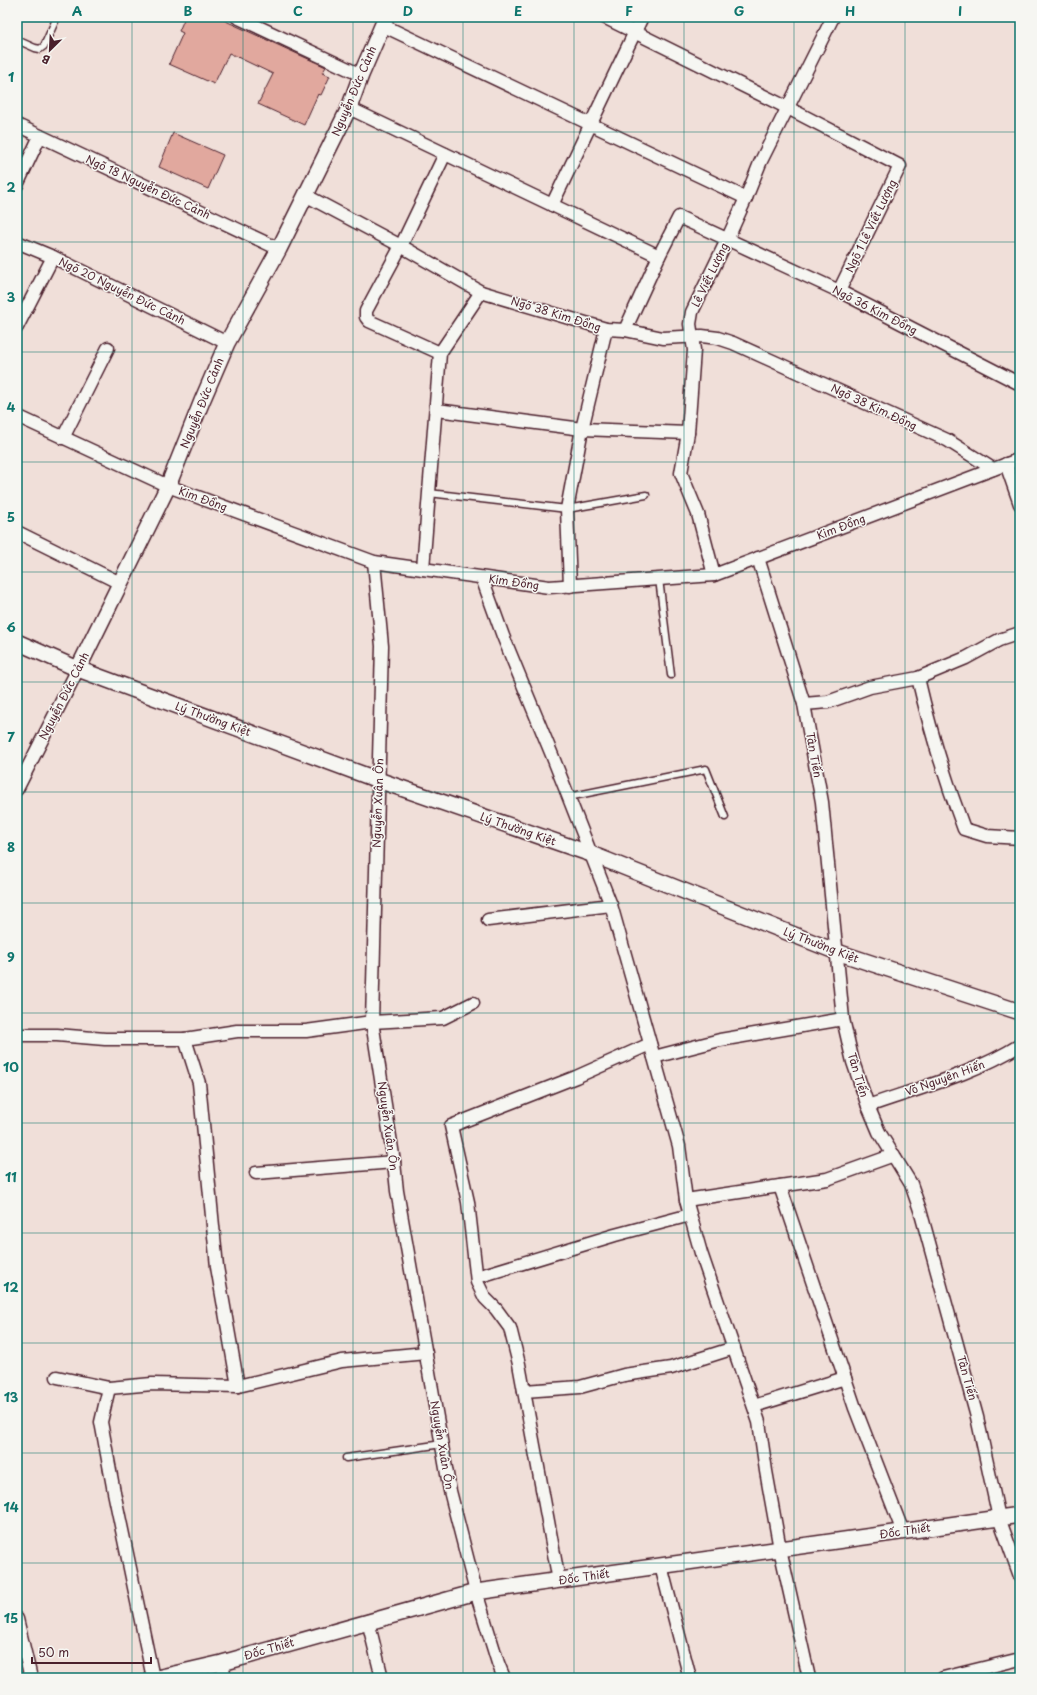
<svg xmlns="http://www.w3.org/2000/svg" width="1037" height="1695" viewBox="0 0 1037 1695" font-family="'Playpen Sans',sans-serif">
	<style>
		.building { fill: #e1a89e; stroke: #4a1f2b }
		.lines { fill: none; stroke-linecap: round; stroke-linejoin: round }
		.service-casing { stroke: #4a1f2b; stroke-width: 9 }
		.minor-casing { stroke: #4a1f2b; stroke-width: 15 }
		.tertiary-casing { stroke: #4a1f2b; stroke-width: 18 }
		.service { stroke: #f6f6f2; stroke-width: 6 }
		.minor { stroke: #f6f6f2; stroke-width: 12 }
		.tertiary { stroke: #f6f6f2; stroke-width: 15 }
		.grid { fill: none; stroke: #0f766e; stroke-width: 1; stroke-opacity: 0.55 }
		.labels { text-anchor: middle; stroke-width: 3; stroke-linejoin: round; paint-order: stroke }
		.street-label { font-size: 11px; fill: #4a1f2b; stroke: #f6f6f2 }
		.neatline { fill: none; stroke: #0f766e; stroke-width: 1.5 }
		.grid-label { font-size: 13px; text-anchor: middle; font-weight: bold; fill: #0f766e }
	</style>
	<rect width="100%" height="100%" fill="#f0dfd9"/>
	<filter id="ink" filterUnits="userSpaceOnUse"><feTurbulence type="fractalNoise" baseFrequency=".025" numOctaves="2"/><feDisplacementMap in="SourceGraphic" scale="8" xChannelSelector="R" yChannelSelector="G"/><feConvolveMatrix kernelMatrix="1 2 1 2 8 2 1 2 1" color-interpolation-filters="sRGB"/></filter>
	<g filter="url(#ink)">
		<!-- building -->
		<g class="building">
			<polygon points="185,17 217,17 326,67 322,73 330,76 321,95 318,94 304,125 258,104 273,74 229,53 214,84 169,64 183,33 179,31"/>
			<polygon points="173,133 223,155 208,189 159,167"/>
		</g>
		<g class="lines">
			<!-- service casing -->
			<g class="service-casing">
				<g id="service">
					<polyline points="17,40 35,48 40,49 44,46 57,17"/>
					<polyline points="429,493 567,509 646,495"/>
					<polyline points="659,579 671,675"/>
					<polyline points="568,797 706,769 725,817"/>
					<polyline points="346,1458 442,1444"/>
				</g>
			</g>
			<!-- minor casing -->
			<g class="minor-casing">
				<g id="minor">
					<polyline points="237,17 361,75"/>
					<polyline points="604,17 788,108 900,166 839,291"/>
					<polyline points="382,25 746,198"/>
					<polyline points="349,108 659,256"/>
					<polyline points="17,125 279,249"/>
					<polyline points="17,185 40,136"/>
					<polyline points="305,195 401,246 481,292 606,329 625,330 663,338 702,336 718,338 733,343 947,440 993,469"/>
					<polyline points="552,205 642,17"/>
					<polyline points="17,242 53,257 227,343"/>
					<polyline points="17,327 53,257"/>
					<polyline points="625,330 659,256 679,217 839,291 1020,384"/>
					<polyline points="440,353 369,321 366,317 366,311 401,246 445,154"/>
					<polyline points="437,410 582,429 688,433"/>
					<polyline points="17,416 168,486 374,562 549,587 714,575 1020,459"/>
					<polyline points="63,438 108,348"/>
					<polyline points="1006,464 1020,504"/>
					<polyline points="17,532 120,583"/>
					<polyline points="758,558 804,704 822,802 843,1019 853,1062 868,1106 879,1132 911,1184 920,1210 977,1417 999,1518 1020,1576"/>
					<polyline points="374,562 382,646 372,1022 394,1162 397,1191 450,1491 476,1592 498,1663 504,1678"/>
					<polyline points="423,569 440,353 481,292"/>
					<polyline points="714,575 698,514 681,473 688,433 694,350 690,324 692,312 727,240 746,198 760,163 833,17"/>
					<polyline points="482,578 503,636 552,755 611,905 679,1146 686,1200 701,1253 759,1422 766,1471 780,1549 809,1678"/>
					<polyline points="570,586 567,509 582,429 606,329"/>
					<path d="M 918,678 C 930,730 945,779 964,829 L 987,836 L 1020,838"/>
					<polyline points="804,704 828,702 870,687 918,678 966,658 999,640 1020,633"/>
					<polyline points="17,789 78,669"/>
					<polyline points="488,920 611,905"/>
					<polyline points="17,1035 57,1035 105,1039 185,1039 237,1031 306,1031 372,1022 443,1018 473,1003"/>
					<polyline points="185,1039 199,1083 217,1267 238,1386"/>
					<polyline points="654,1057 720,1040 843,1019"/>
					<path d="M 868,1106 C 919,1088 974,1074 1020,1045"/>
					<polyline points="256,1173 394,1162"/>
					<polyline points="780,1186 855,1408 903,1532"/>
					<polyline points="686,1200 827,1179 894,1155"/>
					<polyline points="477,1277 615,1235 690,1215"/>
					<polyline points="57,1377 109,1388 152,1384 238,1386 342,1361 426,1353"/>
					<polyline points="109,1388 101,1422 114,1492 153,1678"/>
					<polyline points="524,1391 580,1387 624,1375 671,1368 734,1348"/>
					<polyline points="754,1406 845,1378"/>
					<polyline points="661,1566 690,1678"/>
					<polyline points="559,1581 519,1364 510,1328 496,1309 485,1298 477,1282 468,1202 451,1126 576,1077 650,1044"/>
					<polyline points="17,1619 31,1678"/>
					<polyline points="368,1621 382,1678"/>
					<polyline points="222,1663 225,1678"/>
					<polyline points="943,1678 1020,1659"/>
				</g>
			</g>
			<!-- tertiary casing -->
			<g class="tertiary-casing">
				<g id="tertiary">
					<polyline points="17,642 78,669 378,780 591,854 837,952 1020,1012"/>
					<polyline points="78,669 168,486 202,401 227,343 279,249 349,108 361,75 386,17"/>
					<polyline points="157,1678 222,1663 476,1592 1020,1515"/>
				</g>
			</g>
			<!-- service -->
			<use href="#service" class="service"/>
			<!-- minor -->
			<use href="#minor" class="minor"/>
			<!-- tertiary -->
			<use href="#tertiary" class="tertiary"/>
		</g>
	</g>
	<!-- grid -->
	<path class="grid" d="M 132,17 L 132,1678M 243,17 L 243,1678M 353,17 L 353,1678M 463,17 L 463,1678M 574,17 L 574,1678M 684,17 L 684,1678M 794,17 L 794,1678M 905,17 L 905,1678M 17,132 L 1020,132M 17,242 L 1020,242M 17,352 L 1020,352M 17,462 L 1020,462M 17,572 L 1020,572M 17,682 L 1020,682M 17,792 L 1020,792M 17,903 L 1020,903M 17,1013 L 1020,1013M 17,1123 L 1020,1123M 17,1233 L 1020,1233M 17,1343 L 1020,1343M 17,1453 L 1020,1453M 17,1563 L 1020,1563"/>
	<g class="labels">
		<!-- street labels -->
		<g class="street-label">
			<text transform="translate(354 91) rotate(-67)" y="4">Nguyễn Đức Cảnh</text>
			<text transform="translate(148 187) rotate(25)" y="4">Ngõ 18 Nguyễn Đức Cảnh</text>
			<text transform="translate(871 226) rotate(-64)" y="4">Ngõ 1 Lê Viết Lượng</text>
			<text transform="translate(710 275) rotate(-64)" y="4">Lê Viết Lượng</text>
			<text transform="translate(122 291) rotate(26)" y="4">Ngõ 20 Nguyễn Đức Cảnh</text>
			<text transform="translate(875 310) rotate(27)" y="4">Ngõ 36 Kim Đồng</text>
			<text transform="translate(556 314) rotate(17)" y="4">Ngõ 38 Kim Đồng</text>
			<text transform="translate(202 403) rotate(-68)" y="4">Nguyễn Đức Cảnh</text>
			<text transform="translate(874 407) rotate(25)" y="4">Ngõ 38 Kim Đồng</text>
			<text transform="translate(203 499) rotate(20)" y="4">Kim Đồng</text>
			<text transform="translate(841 527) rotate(-21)" y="4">Kim Đồng</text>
			<text transform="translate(514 582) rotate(8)" y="4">Kim Đồng</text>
			<text transform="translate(64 696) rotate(-63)" y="4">Nguyễn Đức Cảnh</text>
			<text transform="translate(213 719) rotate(20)" y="4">Lý Thường Kiệt</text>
			<text transform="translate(814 755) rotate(80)" y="4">Tân Tiến</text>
			<text transform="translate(378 803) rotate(-88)" y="4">Nguyễn Xuân Ôn</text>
			<text transform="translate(518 829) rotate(19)" y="4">Lý Thường Kiệt</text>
			<text transform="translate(821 945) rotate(21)" y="4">Lý Thường Kiệt</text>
			<text transform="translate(858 1075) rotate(73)" y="4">Tân Tiến</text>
			<text transform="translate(945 1078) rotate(-20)" y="4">Võ Nguyên Hiến</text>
			<text transform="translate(388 1126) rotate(82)" y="4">Nguyễn Xuân Ôn</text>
			<text transform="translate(967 1378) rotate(74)" y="4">Tân Tiến</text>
			<text transform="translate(442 1445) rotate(80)" y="4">Nguyễn Xuân Ôn</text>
			<text transform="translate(905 1531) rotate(-8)" y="4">Đốc Thiết</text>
			<text transform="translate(584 1577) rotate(-8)" y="4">Đốc Thiết</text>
			<text transform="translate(269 1649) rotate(-16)" y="4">Đốc Thiết</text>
		</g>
	</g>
	<!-- margin -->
	<rect width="1037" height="1695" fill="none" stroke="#f6f6f2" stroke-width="44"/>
	<!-- north arrow -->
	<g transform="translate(50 50) rotate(204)" stroke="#f6f6f2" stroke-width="3" paint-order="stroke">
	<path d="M0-3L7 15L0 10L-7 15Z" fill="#4a1f2b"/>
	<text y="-6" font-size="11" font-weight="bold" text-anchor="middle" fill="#4a1f2b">B</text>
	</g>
	<!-- scale -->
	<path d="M32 1657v6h119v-6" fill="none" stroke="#4a1f2b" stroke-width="2"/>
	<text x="38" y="1657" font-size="12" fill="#4a1f2b" stroke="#f6f6f2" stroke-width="3" paint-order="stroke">50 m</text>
	<rect x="22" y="22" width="993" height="1651" class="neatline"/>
	<g class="grid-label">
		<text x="77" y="16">A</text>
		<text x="188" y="16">B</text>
		<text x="298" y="16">C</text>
		<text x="408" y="16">D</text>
		<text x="518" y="16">E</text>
		<text x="629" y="16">F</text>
		<text x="739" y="16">G</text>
		<text x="850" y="16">H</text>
		<text x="960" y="16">I</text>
		<text x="11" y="82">1</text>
		<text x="11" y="192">2</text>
		<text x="11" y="302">3</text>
		<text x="11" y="412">4</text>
		<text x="11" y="522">5</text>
		<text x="11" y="632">6</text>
		<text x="11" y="742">7</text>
		<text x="11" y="852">8</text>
		<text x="11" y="962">9</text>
		<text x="11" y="1072">10</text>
		<text x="11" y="1182">11</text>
		<text x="11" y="1292">12</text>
		<text x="11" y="1402">13</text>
		<text x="11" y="1512">14</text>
		<text x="11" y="1623">15</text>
	</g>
</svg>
